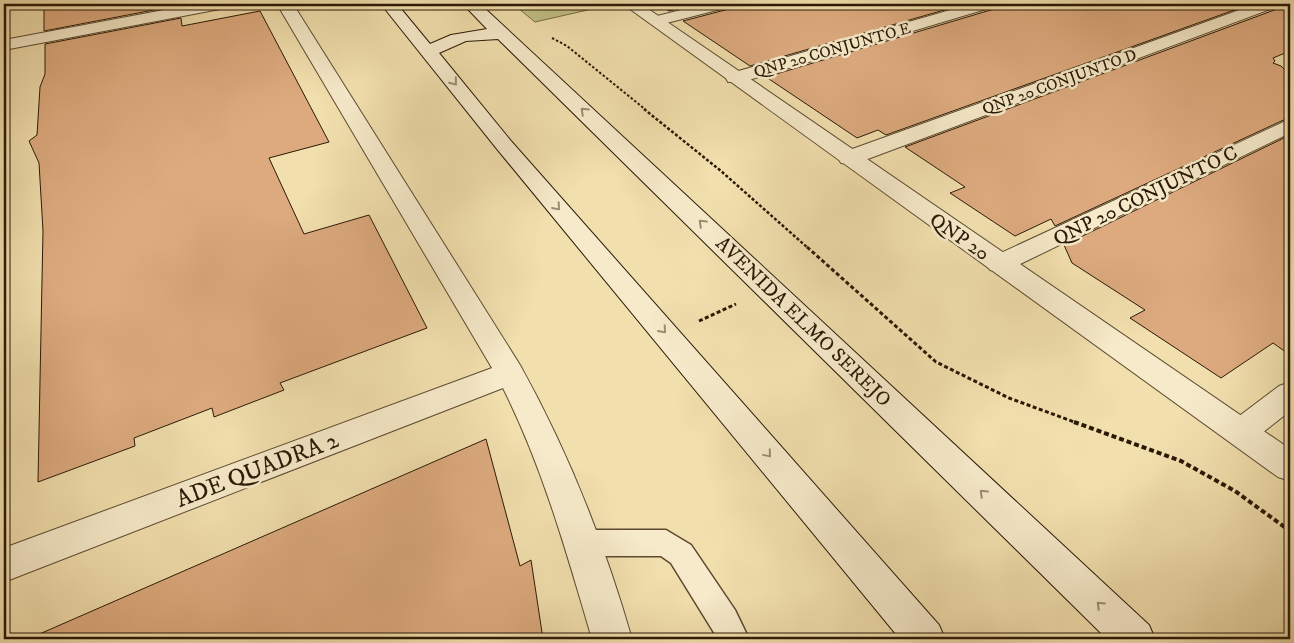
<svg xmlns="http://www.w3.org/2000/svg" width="1294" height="643" viewBox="0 0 1294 643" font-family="'IM FELL DW Pica',serif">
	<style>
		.green { fill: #c1c085; stroke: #766c46 }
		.building { fill: #dcaa7e; stroke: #2a1906 }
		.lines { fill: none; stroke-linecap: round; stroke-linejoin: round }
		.service-casing { stroke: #5c4a30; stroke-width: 3 }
		.minor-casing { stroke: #5c4a30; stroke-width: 2 }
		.tertiary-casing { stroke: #5c4a30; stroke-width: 2 }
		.secondary-casing { stroke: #2a1906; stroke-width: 2 }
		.path-far3 { stroke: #2a1906; stroke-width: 2; stroke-dasharray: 2.5 2; stroke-linecap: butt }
		.path-far2 { stroke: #2a1906; stroke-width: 2.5; stroke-dasharray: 3 2; stroke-linecap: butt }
		.path-far1 { stroke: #2a1906; stroke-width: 3; stroke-dasharray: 4 2.5; stroke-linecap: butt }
		.path { stroke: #2a1906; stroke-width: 4; stroke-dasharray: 5 3; stroke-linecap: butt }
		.service { fill: #f6eaca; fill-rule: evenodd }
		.minor { fill: #f6eaca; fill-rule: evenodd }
		.tertiary { fill: #f6eaca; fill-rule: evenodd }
		.secondary { fill: #f6eaca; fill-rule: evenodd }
		.oneway { stroke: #9a8c72 }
		.labels { text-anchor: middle; stroke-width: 5; stroke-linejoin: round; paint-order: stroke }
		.far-street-label { font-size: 16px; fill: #2a1906; stroke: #f6eaca }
		.street-label { font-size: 20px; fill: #2a1906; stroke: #f6eaca }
		.near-street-label { font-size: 24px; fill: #2a1906; stroke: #f6eaca }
	</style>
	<rect width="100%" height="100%" fill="#f1dfad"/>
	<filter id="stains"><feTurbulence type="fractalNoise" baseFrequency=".004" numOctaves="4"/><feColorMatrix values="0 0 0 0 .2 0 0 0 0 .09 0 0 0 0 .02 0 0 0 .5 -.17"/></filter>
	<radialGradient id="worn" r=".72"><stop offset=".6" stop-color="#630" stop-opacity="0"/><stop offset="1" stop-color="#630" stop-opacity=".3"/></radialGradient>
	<!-- green -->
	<polygon class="green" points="513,4 597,4 601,7 535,22"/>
	<!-- building -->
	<g class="building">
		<polygon points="44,4 180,4 180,5 44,31"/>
		<polygon points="659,4 698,4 669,11"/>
		<polygon points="733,4 965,4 750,66 683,21 729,9"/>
		<polygon points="997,4 1013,6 1251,4 886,135 878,130 857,138 766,77 994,9"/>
		<polygon points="1280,4 1290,4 1290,51 1273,58 1275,61 1273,63 1281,66 1290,75 1290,117 1055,226 1051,219 1015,236 950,193 965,187 905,147 1277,9"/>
		<polygon points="260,11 329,142 269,158 304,234 369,215 427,328 280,383 284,390 214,417 212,408 134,438 135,446 38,482 43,231 39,163 29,141 37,135 40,87 45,74 45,44 181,18 182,26"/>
		<polygon points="1290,135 1290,355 1273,343 1221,378 1130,318 1145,310 1072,263 1064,245"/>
		<polygon points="486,439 520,566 531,560 543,639 28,639"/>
	</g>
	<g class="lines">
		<!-- service casing -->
		<g class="service-casing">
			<polygon id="service" points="583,530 666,530 691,545 735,610 749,639 718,639 671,563 661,556 583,556 573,552 569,543 573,534"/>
		</g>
		<!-- minor casing -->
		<g class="minor-casing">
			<g id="minor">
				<polygon points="196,4 228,4 220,9 4,50 4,40"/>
				<path d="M 277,4 L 293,4 L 520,365 C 568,451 605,545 632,639 L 592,639 C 567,554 543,468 503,388 L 4,582 L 4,548 L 492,368 Z"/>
				<polygon points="705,4 731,4 729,7 655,26 647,21 649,18"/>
				<polygon points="971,4 995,4 993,7 742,82 728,82 726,78 728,74"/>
				<polygon points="1256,4 1278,4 1276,7 857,163 849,164 841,163 838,158 841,153"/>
				<polygon points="1290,119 1290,133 1008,270 999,272 990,270 986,264 990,258"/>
				<polygon points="1290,382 1290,411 1252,441 1241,445 1230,441 1225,432 1230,423 1279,386"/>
			</g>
		</g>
		<!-- tertiary casing -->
		<g class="tertiary-casing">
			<polygon id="tertiary" points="623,4 641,4 1290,449 1290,481 1278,477"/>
		</g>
		<!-- secondary casing -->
		<g class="secondary-casing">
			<polygon id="secondary" points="381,4 397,4 430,44 451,35 487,29 463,4 480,4 1149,625 1155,639 1107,639 498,39 466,41 439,53 511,141 939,625 945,639 900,639 497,149"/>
		</g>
		<!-- path-far3 -->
		<polyline class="path-far3" points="552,38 567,46 646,110"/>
		<!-- path-far2 -->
		<polyline class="path-far2" points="644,109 721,171 808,248"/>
		<!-- path-far1 -->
		<g class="path-far1">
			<polyline points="807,247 936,362 1009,398 1077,423"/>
			<polyline points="699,321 736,304"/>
		</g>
		<!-- path -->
		<polyline class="path" points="1074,422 1181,461 1235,491 1290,531"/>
		<!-- service -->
		<use href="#service" class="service"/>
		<!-- minor -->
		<use href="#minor" class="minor"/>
		<!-- tertiary -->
		<use href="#tertiary" class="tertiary"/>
		<!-- secondary -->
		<use href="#secondary" class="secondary"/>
	</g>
	<!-- one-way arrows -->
	<defs><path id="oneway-chevron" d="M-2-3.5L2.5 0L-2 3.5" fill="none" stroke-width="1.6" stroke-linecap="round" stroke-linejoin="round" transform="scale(1.25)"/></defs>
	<g class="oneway">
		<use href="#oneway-chevron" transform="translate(454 82) rotate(51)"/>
		<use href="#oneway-chevron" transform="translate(584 111) rotate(-136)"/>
		<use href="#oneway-chevron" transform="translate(557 207) rotate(49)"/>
		<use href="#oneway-chevron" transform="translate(702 223) rotate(-136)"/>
		<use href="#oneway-chevron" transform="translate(663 330) rotate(49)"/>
		<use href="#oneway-chevron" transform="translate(768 454) rotate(50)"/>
		<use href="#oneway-chevron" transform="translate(983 493) rotate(-136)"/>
		<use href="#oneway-chevron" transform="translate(1100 605) rotate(-136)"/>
	</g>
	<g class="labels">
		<!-- far-street labels -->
		<g class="far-street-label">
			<text transform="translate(832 49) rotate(-16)" y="6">QNP 20 CONJUNTO E</text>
			<text transform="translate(1059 81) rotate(-20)" y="6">QNP 20 CONJUNTO D</text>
		</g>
		<!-- street labels -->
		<g class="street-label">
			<text transform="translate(1145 195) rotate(-26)" y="7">QNP 20 CONJUNTO C</text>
			<text transform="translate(960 236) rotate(35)" y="7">QNP 20</text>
			<text transform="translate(804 321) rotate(44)" y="7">AVENIDA ELMO SEREJO</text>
		</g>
		<!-- near-street labels -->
		<g class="near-street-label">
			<text transform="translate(257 469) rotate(-21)" y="8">ADE QUADRA 2</text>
		</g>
	</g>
	<!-- margin -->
	<rect width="1294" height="643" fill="none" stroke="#f1dfad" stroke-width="20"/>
	<rect x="5" y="5" width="1284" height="633" fill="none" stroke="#2a1906" stroke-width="2.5"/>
	<rect x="10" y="10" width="1274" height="623" fill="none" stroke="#2a1906"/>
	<rect width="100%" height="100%" filter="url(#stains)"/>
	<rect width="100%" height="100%" fill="url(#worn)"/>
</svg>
